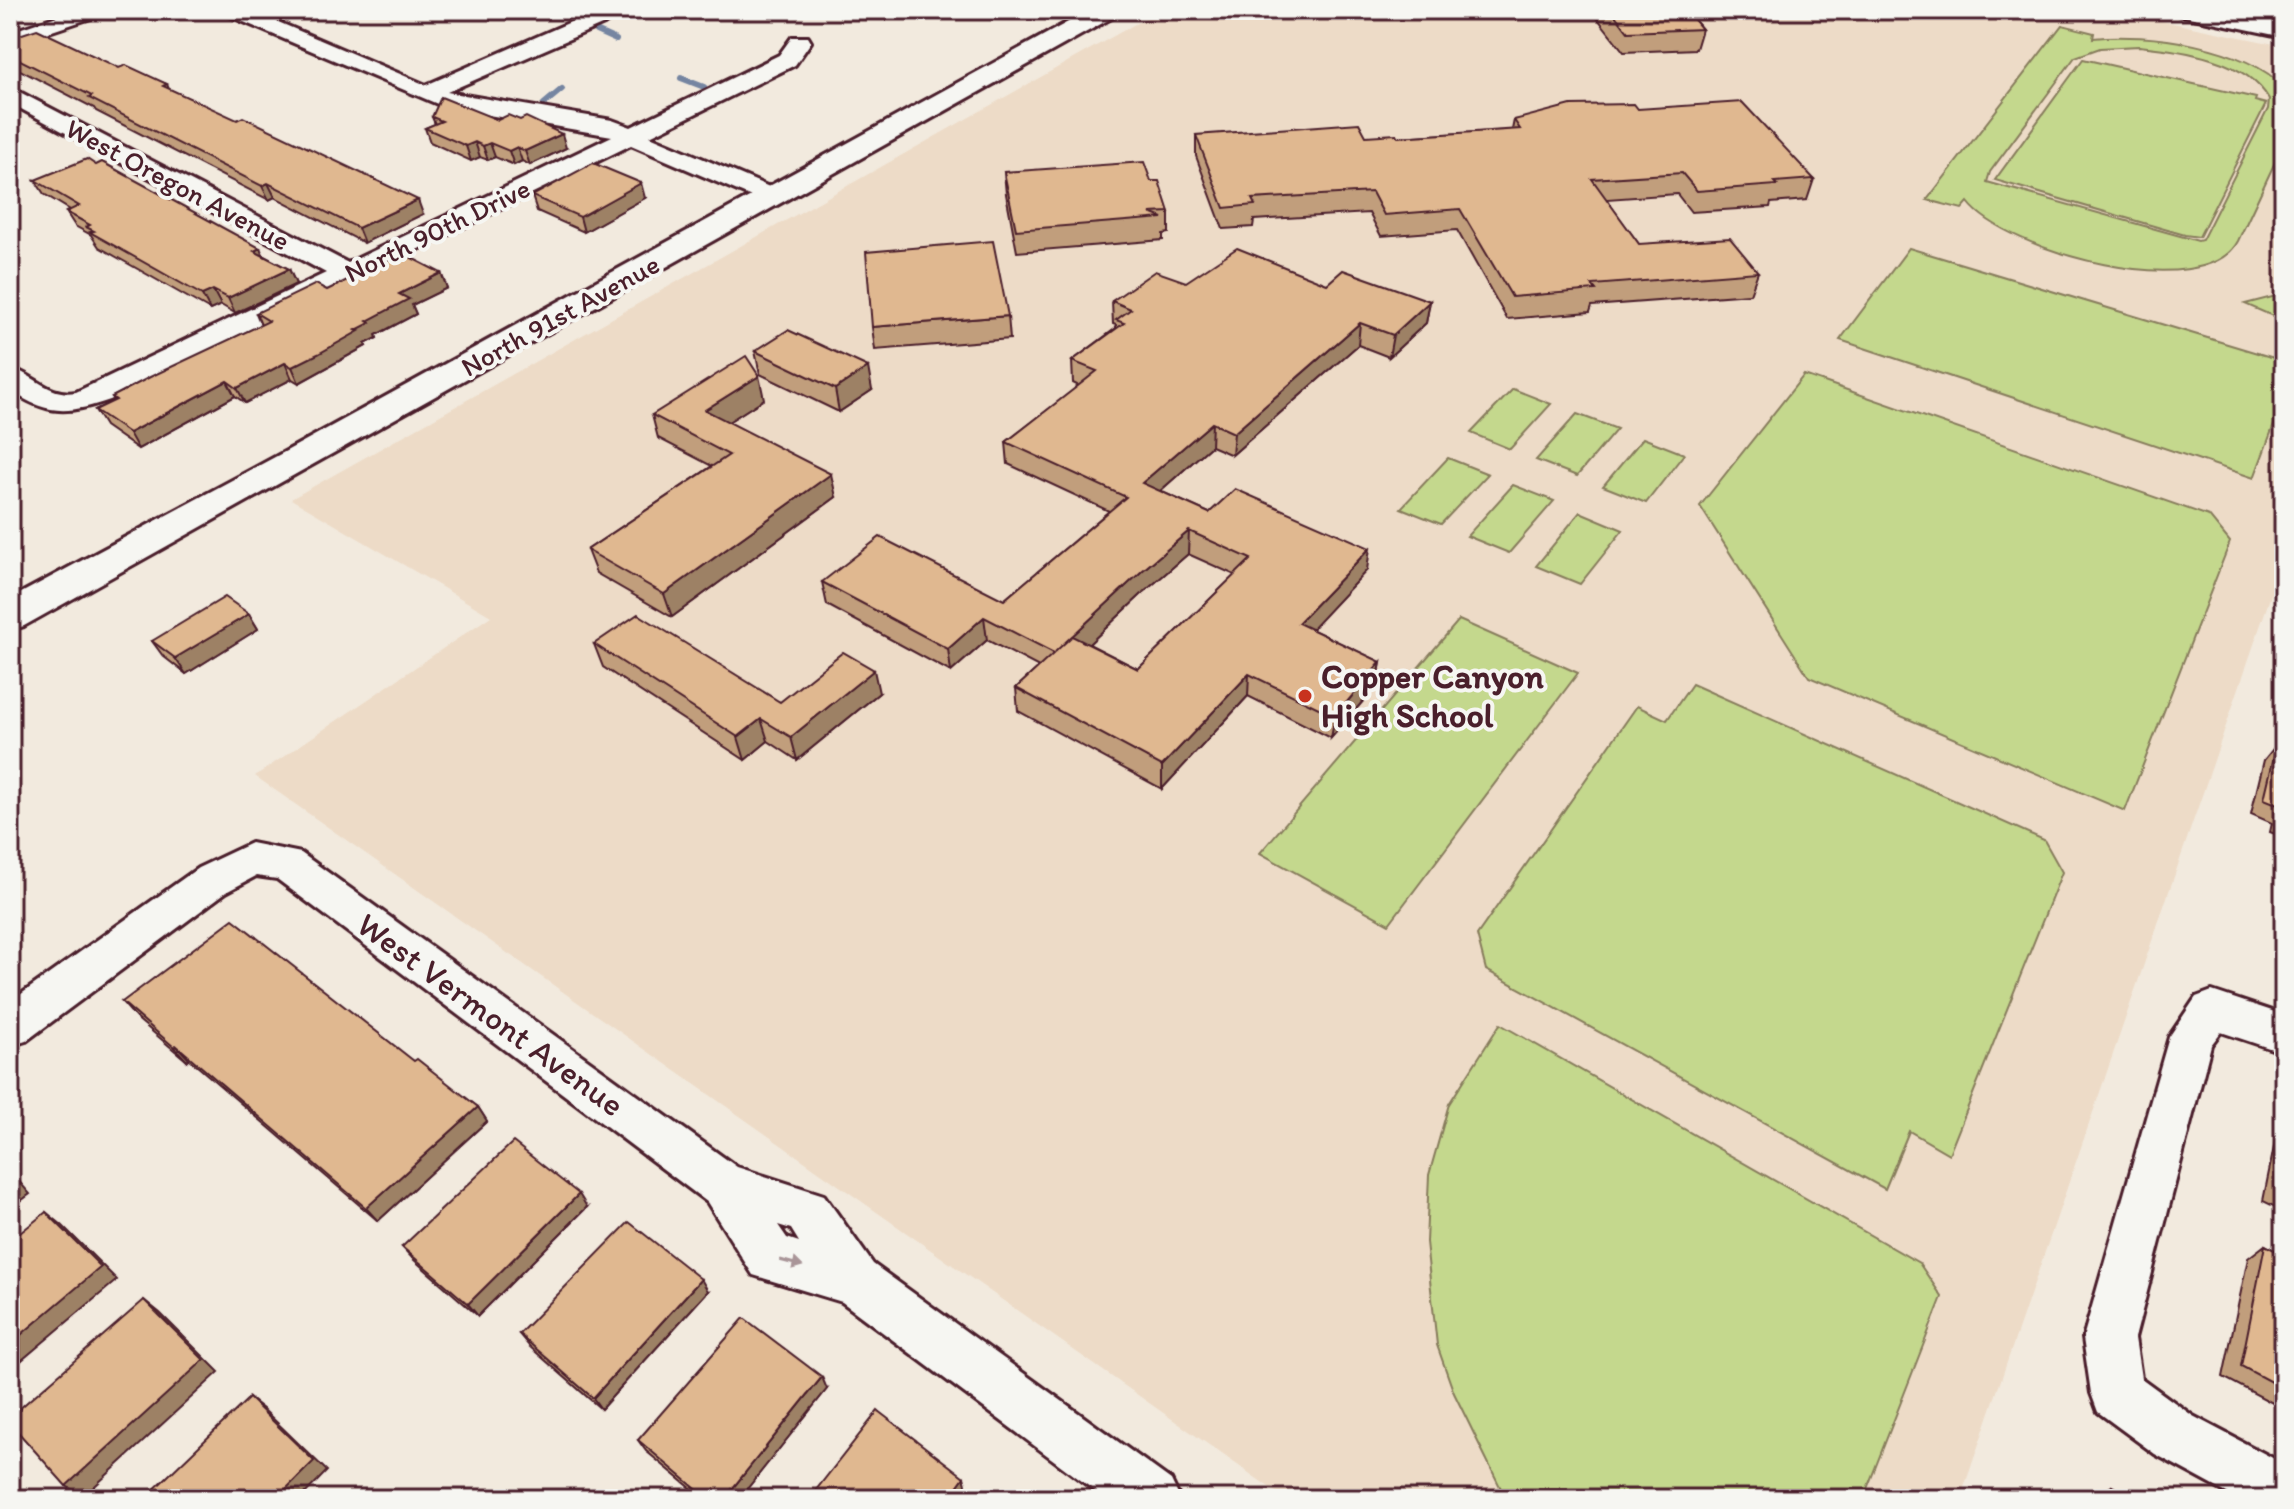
<svg xmlns="http://www.w3.org/2000/svg" width="2294" height="1509" viewBox="0 0 2294 1509" font-family="Itim,sans-serif">
	<style>
		.built { fill: #eddbc7 }
		.green { fill: #c4d88d; stroke: #877c5c; stroke-width: 2; fill-rule: evenodd }
		.lines { fill: none; stroke-linecap: round; stroke-linejoin: round }
		.stream { stroke: #7585a1; stroke-width: 6 }
		.street-casing { stroke: #4a1f2b; stroke-width: 6 }
		.secondary-casing { stroke: #4a1f2b; stroke-width: 6 }
		.primary-casing { stroke: #4a1f2b; stroke-width: 6 }
		.street { fill: #f6f6f2; fill-rule: evenodd }
		.secondary { fill: #f6f6f2; fill-rule: evenodd }
		.primary { fill: #f6f6f2; fill-rule: evenodd }
		.wall { fill: #c19e7c; stroke: #4a1f2b; stroke-width: 2; fill-rule: evenodd }
		.shaded-wall { fill: #9d8165; stroke: #4a1f2b; stroke-width: 2 }
		.building { fill: #e0b890; stroke: #4a1f2b; stroke-width: 2; fill-rule: evenodd }
		.oneway { fill: #a99598 }
		.poi-dot { fill: #c8321e; stroke: #f6f6f2; stroke-width: 3 }
		.labels { text-anchor: middle; stroke-width: 8; stroke-linejoin: round; paint-order: stroke }
		.far-street-label { font-size: 28px; fill: #4a1f2b; stroke: #f6f6f2 }
		.poi-label { font-size: 34px; font-weight: bold; fill: #4a1f2b; stroke: #f6f6f2; text-anchor: start }
		.street-label { font-size: 34px; fill: #4a1f2b; stroke: #f6f6f2 }
	</style>
	<rect width="100%" height="100%" fill="#f2eade"/>
	<filter id="ink" filterUnits="userSpaceOnUse"><feTurbulence type="fractalNoise" baseFrequency=".0125" numOctaves="2"/><feDisplacementMap in="SourceGraphic" scale="16" xChannelSelector="R" yChannelSelector="G"/><feConvolveMatrix kernelMatrix="1 2 1 2 8 2 1 2 1" color-interpolation-filters="sRGB"/></filter>
	<g filter="url(#ink)">
		<!-- built -->
		<polygon class="built" points="1160,10 1501,10 1527,17 1536,10 2109,10 2284,46 2284,557 1960,1499 1286,1499 255,776 491,616 291,499"/>
		<!-- green -->
		<g class="green">
			<path d="M 2062,25 L 2094,33 L 2093,38 C 2148,32 2244,46 2284,87 L 2284,143 L 2238,241 C 2204,306 2005,251 1968,202 L 1962,209 L 1927,200 ZM 2139,46 C 2181,50 2246,59 2269,99 L 2268,109 L 2202,240 L 2198,241 L 1987,182 L 1990,172 L 2075,57 L 2100,48 Z"/>
			<polygon points="2083,59 2256,98 2255,101 2266,104 2199,237 2185,235 1995,180"/>
			<polygon points="1909,248 2284,361 2284,398 2254,478 1840,340"/>
			<polygon points="2284,294 2284,321 2245,304"/>
			<polygon points="1804,375 2209,516 2230,542 2125,811 1809,677 1700,506"/>
			<polygon points="1513,389 1551,404 1510,449 1471,433"/>
			<polygon points="1577,414 1617,429 1577,476 1536,460"/>
			<polygon points="1643,438 1684,454 1646,503 1603,486"/>
			<polygon points="1448,458 1488,474 1441,524 1401,508"/>
			<polygon points="1513,485 1554,501 1509,553 1467,536"/>
			<polygon points="1580,512 1623,530 1580,584 1536,566"/>
			<polygon points="1459,620 1578,673 1389,924 1260,853"/>
			<polygon points="1692,684 2044,840 2062,872 1949,1154 1909,1131 1885,1189 1486,970 1477,935 1637,706 1667,720"/>
			<polygon points="1500,1024 1919,1263 1942,1297 1863,1499 1506,1499 1454,1393 1437,1345 1426,1242 1429,1175 1449,1104"/>
		</g>
		<g class="lines">
			<!-- stream -->
			<g class="stream">
				<polyline points="596,31 616,40"/>
				<polyline points="681,78 704,87"/>
				<polyline points="544,104 562,89"/>
			</g>
			<!-- street casing -->
			<g class="street-casing">
				<g id="street">
					<polygon points="75,10 106,10 103,14 10,45 10,32"/>
					<path d="M 222,10 L 250,10 L 426,85 L 598,10 L 623,10 L 604,24 L 447,92 L 612,120 L 631,127 L 779,55 L 792,37 L 808,37 L 811,42 L 795,65 L 650,136 L 781,192 L 785,197 L 781,202 L 763,202 L 631,145 L 110,400 C 68,414 48,416 10,390 L 10,368 C 35,374 48,397 76,392 L 326,273 L 10,103 L 10,87 L 348,263 L 612,136 L 447,108 L 225,14 Z"/>
					<path d="M 251,843 L 301,853 L 737,1167 L 824,1195 L 873,1264 L 1171,1480 L 1180,1499 L 1106,1499 L 842,1302 L 753,1275 L 707,1202 L 277,879 L 256,876 L 226,892 L 26,1041 L 10,1046 L 10,1002 L 198,868 ZM 778,1225 L 791,1229 L 799,1242 L 787,1238 Z"/>
					<polygon points="2212,991 2284,1015 2284,1053 2221,1032 2211,1045 2135,1338 2141,1378 2193,1416 2284,1464 2284,1499 2238,1499 2155,1454 2098,1412 2091,1393 2083,1338 2169,1037 2196,997"/>
				</g>
			</g>
			<!-- secondary casing -->
			<g class="secondary-casing">
				<polygon id="secondary" points="1090,10 1120,10 1117,15 24,626 10,630 10,599 288,450"/>
			</g>
			<!-- primary casing -->
			<g class="primary-casing">
				<polygon id="primary" points="2176,10 2223,10 2284,23 2284,37 2179,15"/>
			</g>
			<!-- street -->
			<use href="#street" class="street"/>
			<!-- secondary -->
			<use href="#secondary" class="secondary"/>
			<!-- primary -->
			<use href="#primary" class="primary"/>
		</g>
		<!-- wall -->
		<g class="wall">
			<polygon points="1591,10 1686,10 1702,29 1696,49 1624,52"/>
			<polygon points="10,38 119,68 167,84 169,89 423,214 364,243 275,197 269,200 96,111 94,108 10,65"/>
			<polygon points="1638,109 1814,179 1807,200 1771,203 1770,207 1691,212 1677,194 1606,199 1639,244 1758,272 1750,294 1592,306 1590,312 1507,319 1457,230 1381,236 1369,213 1254,220 1253,227 1223,229 1196,156 1196,135 1366,136 1398,137 1512,130 1514,120"/>
			<polygon points="432,117 566,148 530,165 522,161 514,165 495,157 488,160 480,157 471,161 430,142 425,128 435,124"/>
			<polygon points="1004,172 1151,181 1169,212 1169,233 1163,234 1163,240 1017,252 1006,194"/>
			<polygon points="35,180 264,256 289,269 296,284 235,313 221,305 210,310 99,247 91,235 75,226 66,212 70,210 44,194"/>
			<polygon points="532,196 645,198 584,232 537,211"/>
			<polygon points="441,273 447,288 412,305 416,314 376,335 377,338 365,344 366,346 299,383 292,379 245,403 235,396 138,449 105,426 95,410 115,401 112,397 261,325 256,313 327,290"/>
			<path d="M 1186,282 L 1327,284 L 1430,301 L 1426,323 L 1389,357 L 1358,345 L 1232,455 L 1211,446 L 1160,491 L 1209,513 L 1367,570 L 1311,629 L 1381,662 L 1377,685 L 1331,738 L 1248,696 L 1162,789 L 1018,711 L 1016,688 L 1039,667 L 987,640 L 951,672 L 827,605 L 822,582 L 1004,600 L 1109,511 L 1008,464 L 1006,442 L 1079,386 L 1073,383 L 1072,361 L 1116,328 L 1116,325 L 1113,324 L 1112,301 ZM 1188,554 L 1235,575 L 1138,669 L 1089,644 L 1143,593 Z"/>
			<polygon points="1008,316 1010,339 875,350 872,327"/>
			<polygon points="755,351 872,390 839,412 760,374"/>
			<polygon points="764,399 728,422 836,497 672,617 596,573 587,550 712,466 658,438 652,415"/>
			<polygon points="249,614 258,629 186,674 163,656 152,641"/>
			<polygon points="594,644 780,702 879,693 797,760 768,741 745,760 603,667"/>
			<polygon points="2277,744 2284,747 2284,837 2270,832 2272,823 2251,814 2264,760"/>
			<polygon points="122,1002 414,1061 478,1107 487,1121 378,1221 189,1059 187,1061 135,1017"/>
			<polygon points="2284,1098 2284,1211 2263,1201"/>
			<polygon points="587,1207 478,1316 413,1259 402,1247"/>
			<polygon points="2265,1245 2284,1255 2284,1409 2223,1377 2248,1258"/>
			<polygon points="708,1291 601,1409 529,1346 519,1334"/>
			<polygon points="827,1389 739,1499 704,1499 646,1451 638,1440"/>
			<polygon points="2112,1486 2135,1499 2095,1499 2096,1496"/>
		</g>
		<!-- shaded-wall -->
		<g class="shaded-wall">
			<polygon points="562,134 566,148 530,165 525,151"/>
			<polygon points="475,142 480,157 471,161 466,146"/>
			<polygon points="490,143 495,157 488,160 483,146"/>
			<polygon points="517,147 522,161 514,165 509,151"/>
			<polygon points="268,183 275,197 269,200 262,186"/>
			<polygon points="641,183 645,198 584,232 580,217"/>
			<polygon points="418,200 423,214 364,243 358,228"/>
			<polygon points="260,248 267,262 254,251"/>
			<polygon points="289,269 296,284 235,313 228,298"/>
			<polygon points="441,273 447,288 412,305 416,314 376,335 377,338 365,344 366,346 299,383 292,367 356,330 399,294"/>
			<polygon points="213,290 221,305 210,310 202,295"/>
			<polygon points="1430,301 1426,323 1389,357 1393,335"/>
			<polygon points="1360,323 1358,345 1232,455 1234,433"/>
			<polygon points="285,363 292,379 245,403 237,388"/>
			<polygon points="868,367 872,390 839,412 835,389"/>
			<polygon points="759,376 764,399 711,433 705,410"/>
			<polygon points="227,381 235,396 138,449 129,433"/>
			<polygon points="1212,423 1211,446 1143,506 1142,483"/>
			<polygon points="831,474 836,497 672,617 664,594"/>
			<polygon points="1189,531 1188,554 1143,593 1056,675 1055,652 1143,570"/>
			<polygon points="1370,548 1367,570 1296,646 1298,623"/>
			<polygon points="249,614 258,629 186,674 175,658"/>
			<polygon points="984,617 987,640 951,672 948,649"/>
			<polygon points="1381,662 1377,685 1331,738 1335,716"/>
			<polygon points="874,670 879,693 797,760 791,737"/>
			<polygon points="1249,674 1248,696 1162,789 1162,766"/>
			<polygon points="761,719 768,741 745,760 738,737"/>
			<polygon points="176,1045 189,1059 187,1061 174,1047"/>
			<polygon points="478,1107 487,1121 378,1221 366,1208"/>
			<polygon points="10,1171 30,1194 10,1209"/>
			<polygon points="579,1194 587,1207 478,1316 468,1304"/>
			<polygon points="46,1212 62,1225 117,1280 10,1370 10,1344"/>
			<polygon points="701,1279 708,1291 601,1409 593,1398"/>
			<polygon points="144,1300 160,1313 219,1372 84,1496 66,1486"/>
			<polygon points="822,1377 827,1389 739,1499 724,1499"/>
			<polygon points="249,1398 263,1409 327,1471 300,1499 276,1499"/>
			<polygon points="964,1477 967,1488 959,1499 948,1499"/>
		</g>
		<!-- building -->
		<g class="building">
			<polygon points="1611,10 1686,10 1702,29 1628,32"/>
			<polygon points="37,29 119,68 126,65 167,84 163,86 237,120 243,117 418,200 358,228 268,183 262,186 89,98 92,96 10,55 10,38"/>
			<polygon points="441,97 498,120 508,115 520,120 526,117 562,134 525,151 517,147 509,151 490,143 483,146 475,142 466,146 425,128 442,121 432,117"/>
			<polygon points="1742,102 1814,179 1774,182 1777,185 1697,191 1682,173 1592,179 1639,244 1730,238 1758,272 1592,285 1596,290 1512,297 1460,209 1384,215 1372,192 1252,199 1255,205 1224,208 1196,135 1359,123 1366,136 1396,134 1398,137 1520,129 1514,120 1571,105 1634,104 1638,109"/>
			<polygon points="87,159 96,165 102,162 260,248 254,251 289,269 228,298 213,290 202,295 90,232 94,231 86,227 90,225 66,212 79,206 35,180"/>
			<polygon points="1144,162 1151,181 1159,181 1169,212 1150,213 1163,218 1016,230 1004,172"/>
			<polygon points="593,163 641,183 580,217 532,196"/>
			<polygon points="993,241 1008,316 872,327 866,252"/>
			<path d="M 1237,248 L 1327,284 L 1343,270 L 1430,301 L 1393,335 L 1360,323 L 1234,433 L 1212,423 L 1142,483 L 1209,513 L 1235,489 L 1370,548 L 1298,623 L 1381,662 L 1335,716 L 1249,674 L 1162,766 L 1016,688 L 1054,653 L 984,617 L 948,649 L 822,582 L 880,537 L 1004,600 L 1126,497 L 1006,442 L 1097,371 L 1072,361 L 1124,323 L 1116,320 L 1131,309 L 1112,301 L 1155,271 L 1186,282 ZM 1189,531 L 1251,559 L 1138,669 L 1072,636 L 1055,652 L 1143,570 Z"/>
			<polygon points="402,253 441,273 399,294 409,299 367,321 370,323 356,330 359,331 318,354 292,367 285,363 237,388 227,381 129,433 95,410 116,400 112,397 150,377 269,321 256,313 316,284 327,290"/>
			<polygon points="788,330 868,367 835,389 755,351"/>
			<polygon points="746,356 759,376 705,410 831,474 664,594 587,550 729,455 652,415"/>
			<polygon points="225,597 249,614 175,658 152,641"/>
			<polygon points="638,614 780,702 843,652 874,670 791,737 761,719 738,737 594,644"/>
			<polygon points="2277,744 2284,747 2284,807 2264,799"/>
			<polygon points="233,919 414,1061 417,1059 478,1107 366,1208 176,1045 174,1047 122,1002"/>
			<polygon points="513,1142 579,1194 468,1304 402,1247"/>
			<polygon points="2284,1162 2284,1191 2279,1188"/>
			<polygon points="46,1212 101,1267 10,1344 10,1241"/>
			<polygon points="629,1222 701,1279 593,1398 519,1334"/>
			<polygon points="2265,1245 2284,1255 2284,1389 2241,1366"/>
			<polygon points="144,1300 204,1360 66,1486 10,1423 10,1417"/>
			<polygon points="744,1318 822,1377 724,1499 708,1499 638,1440"/>
			<polygon points="249,1398 314,1461 276,1499 144,1499"/>
			<polygon points="878,1411 964,1477 948,1499 809,1499"/>
			<polygon points="2112,1486 2135,1499 2109,1499"/>
		</g>
		<!-- one-way arrows -->
		<defs><path id="oneway-solid" d="M-6-.8H1V-3.2L6.5 0L1 3.2V.8H-6Z" transform="scale(2)"/></defs>
		<use class="oneway" href="#oneway-solid" transform="translate(791 1263) rotate(15)"/>
	</g>
	<!-- markers -->
	<circle class="poi-dot" cx="1305" cy="696" r="8"/>
	<g class="labels">
		<!-- far-street labels -->
		<g class="far-street-label">
			<text transform="translate(178 184) rotate(28)" y="10">West Oregon Avenue</text>
			<text transform="translate(437 230) rotate(-26)" y="10">North 90th Drive</text>
			<text transform="translate(560 315) rotate(-29)" y="10">North 91st Avenue</text>
		</g>
		<!-- poi labels -->
		<g class="poi-label">
			<text x="1321" y="688">Copper Canyon<tspan x="1321" dy="39">High School</tspan></text>
		</g>
		<!-- street labels -->
		<g class="street-label">
			<text transform="translate(491 1014) rotate(36)" y="12">West Vermont Avenue</text>
		</g>
	</g>
	<!-- margin -->
	<rect width="2294" height="1509" fill="none" stroke="#f6f6f2" stroke-width="40"/>
	<rect x="20" y="20" width="2254" height="1469" fill="none" stroke="#4a1f2b" stroke-width="3" filter="url(#ink)"/>
</svg>
